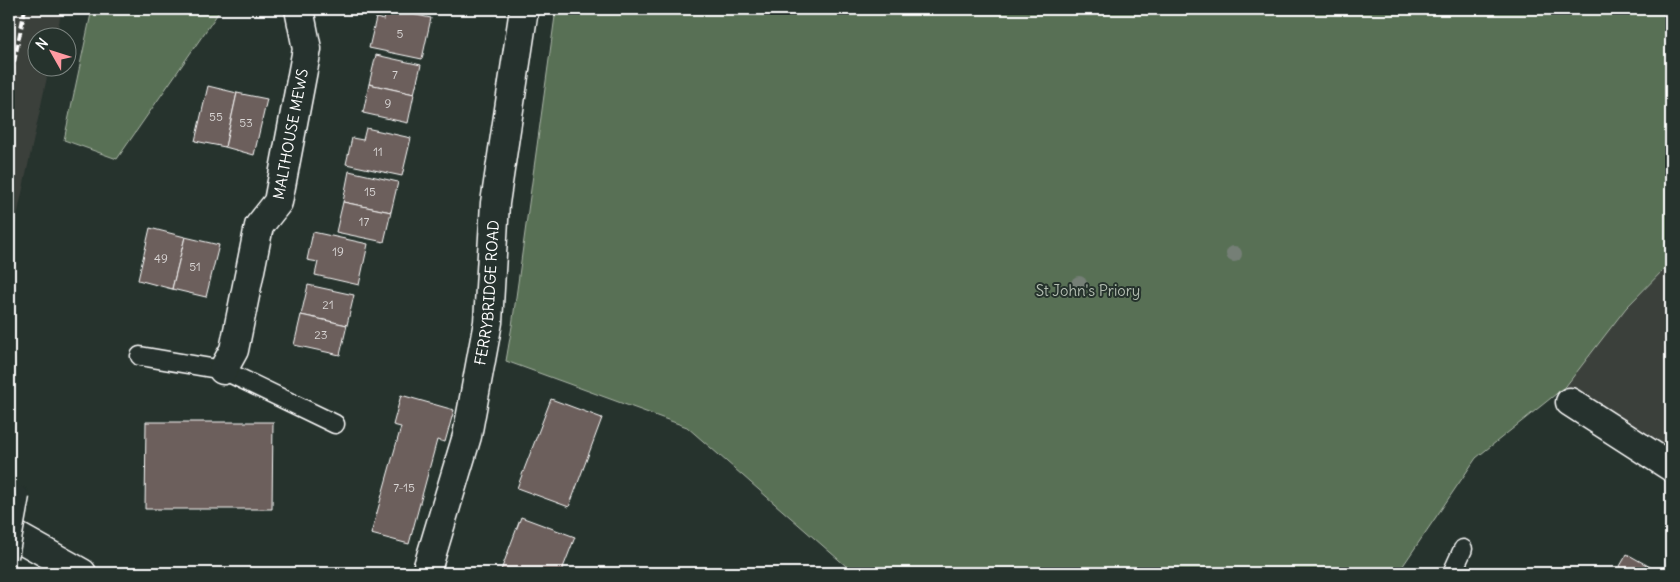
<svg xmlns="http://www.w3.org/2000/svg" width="1680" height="582" viewBox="0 0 1680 582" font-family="Delius,sans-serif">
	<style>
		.built { fill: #3b403b }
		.green { fill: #586f54; stroke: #acb7aa }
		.building { fill: #6c5f5b; stroke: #fff }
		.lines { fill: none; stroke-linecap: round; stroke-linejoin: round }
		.service-casing { stroke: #fff; stroke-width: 21 }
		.minor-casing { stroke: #fff; stroke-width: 31 }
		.tertiary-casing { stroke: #fff; stroke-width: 31 }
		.service { stroke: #26332d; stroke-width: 18 }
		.minor { stroke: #26332d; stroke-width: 28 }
		.tertiary { stroke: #26332d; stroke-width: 28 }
		.rail { stroke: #fff; stroke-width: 4; stroke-dasharray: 8 4; stroke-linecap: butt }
		.service-bridge-casing { stroke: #fff; stroke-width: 21; stroke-linecap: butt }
		.service-bridge { stroke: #26332d; stroke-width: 18 }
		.tree { fill: #747f76 }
		.labels { text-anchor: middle; stroke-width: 4; stroke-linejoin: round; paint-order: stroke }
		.number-label { font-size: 12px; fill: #dad7d6 }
		.street-label { font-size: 15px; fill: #fff; stroke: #26332d }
		.park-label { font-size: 15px; fill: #b4beb2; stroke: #26332d }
	</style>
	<rect width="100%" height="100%" fill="#26332d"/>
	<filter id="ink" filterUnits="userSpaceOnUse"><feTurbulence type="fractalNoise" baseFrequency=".02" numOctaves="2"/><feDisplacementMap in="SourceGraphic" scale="10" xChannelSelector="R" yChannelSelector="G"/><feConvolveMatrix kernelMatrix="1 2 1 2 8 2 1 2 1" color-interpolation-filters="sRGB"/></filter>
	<g filter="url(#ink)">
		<!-- built -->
		<g class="built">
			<polygon points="9,9 62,9 56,37 38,38 38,68 49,68 9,253"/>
			<polygon points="1671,262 1671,451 1566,386 1626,308"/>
		</g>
		<!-- green -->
		<g class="green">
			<polygon points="92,9 221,9 117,159 64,140"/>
			<polygon points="556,9 1671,9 1671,262 1626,308 1566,386 1476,458 1398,573 854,573 687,427 506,361 512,326"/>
			<polygon points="9,563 30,573 9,573"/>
		</g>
		<!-- building -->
		<g class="building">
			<polygon points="387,9 431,18 422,59 369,48 376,18 384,20"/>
			<polygon points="376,55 421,65 414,94 369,84"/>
			<polygon points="369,84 414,94 408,123 363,113"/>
			<polygon points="208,86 237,93 225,147 195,141"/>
			<polygon points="237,93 267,99 254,155 225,147"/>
			<polygon points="366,128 411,138 402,176 346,164 352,138 363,140"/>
			<polygon points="349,171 398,182 391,212 343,202"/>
			<polygon points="343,202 391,212 384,242 336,232"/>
			<polygon points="150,228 185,237 172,289 138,280"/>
			<polygon points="313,232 368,244 359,285 315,275 318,262 307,260"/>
			<polygon points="185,237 219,245 206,297 172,289"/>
			<polygon points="308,285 354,295 347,325 301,315"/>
			<polygon points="301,315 347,325 340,355 294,345"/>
			<polygon points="401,395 454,410 445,442 437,440 409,544 371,534 401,427 393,425"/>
			<polygon points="551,399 602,418 569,507 517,488"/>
			<polygon points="146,422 273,422 272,509 145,509"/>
			<polygon points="521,517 575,537 561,573 500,573"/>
			<polygon points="1627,554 1661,573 1616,573"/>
		</g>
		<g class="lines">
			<!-- service casing -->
			<g class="service-casing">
				<g id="service">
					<polyline points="140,356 223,370 335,424"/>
					<polyline points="1452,573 1463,549"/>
				</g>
			</g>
			<!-- minor casing -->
			<g class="minor-casing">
				<g id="minor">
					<path id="s1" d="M 223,370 L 234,350 L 259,226 L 278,202 L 307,49 L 299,9"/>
					<polyline points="1570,402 1671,467"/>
				</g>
			</g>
			<!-- tertiary casing -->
			<g class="tertiary-casing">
				<g id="tertiary">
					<polyline points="9,532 82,573"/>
					<path id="s2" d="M 426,573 L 467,436 L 488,322 L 495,203 L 524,9"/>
				</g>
			</g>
			<!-- service -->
			<use href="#service" class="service"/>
			<!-- minor -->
			<use href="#minor" class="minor"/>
			<!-- tertiary -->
			<use href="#tertiary" class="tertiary"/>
			<!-- rail -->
			<polyline class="rail" points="9,86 25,9"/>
			<!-- service-bridge casing -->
			<g class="service-bridge-casing">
				<polyline id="service-bridge" points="9,557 20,496"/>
			</g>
			<!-- service-bridge -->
			<use href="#service-bridge" class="service-bridge"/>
		</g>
		<!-- trees -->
		<g class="tree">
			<circle cx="1234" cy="254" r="8"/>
			<circle cx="1079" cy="284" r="8"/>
		</g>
	</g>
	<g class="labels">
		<!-- number labels -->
		<g class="number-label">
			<text x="400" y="38">5</text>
			<text x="395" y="79">7</text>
			<text x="388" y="108">9</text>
			<text x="216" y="121">55</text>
			<text x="246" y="127">53</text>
			<text x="378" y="156">11</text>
			<text x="370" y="196">15</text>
			<text x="364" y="226">17</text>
			<text x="338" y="256">19</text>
			<text x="161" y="263">49</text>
			<text x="195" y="271">51</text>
			<text x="328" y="309">21</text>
			<text x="321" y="339">23</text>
			<text x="404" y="492">7-15</text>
		</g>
		<!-- street labels -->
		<g class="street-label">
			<text dy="5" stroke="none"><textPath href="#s1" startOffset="249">MALTHOUSE MEWS</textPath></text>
			<text dy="5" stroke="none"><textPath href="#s2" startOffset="288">FERRYBRIDGE ROAD</textPath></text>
		</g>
		<!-- park labels -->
		<g class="park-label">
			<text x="1088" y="296">St John's Priory</text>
		</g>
	</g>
	<!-- margin -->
	<rect width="1680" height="582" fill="none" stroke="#26332d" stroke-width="30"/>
	<rect x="15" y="15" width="1650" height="552" fill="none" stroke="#fff" stroke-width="2" filter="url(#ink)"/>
	<!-- north arrow -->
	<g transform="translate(52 52) rotate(309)"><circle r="24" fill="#26332d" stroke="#7d8581"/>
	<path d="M0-4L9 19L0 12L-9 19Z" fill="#ff9aa2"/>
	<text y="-8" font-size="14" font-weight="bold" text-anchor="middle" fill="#ffffff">N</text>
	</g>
</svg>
